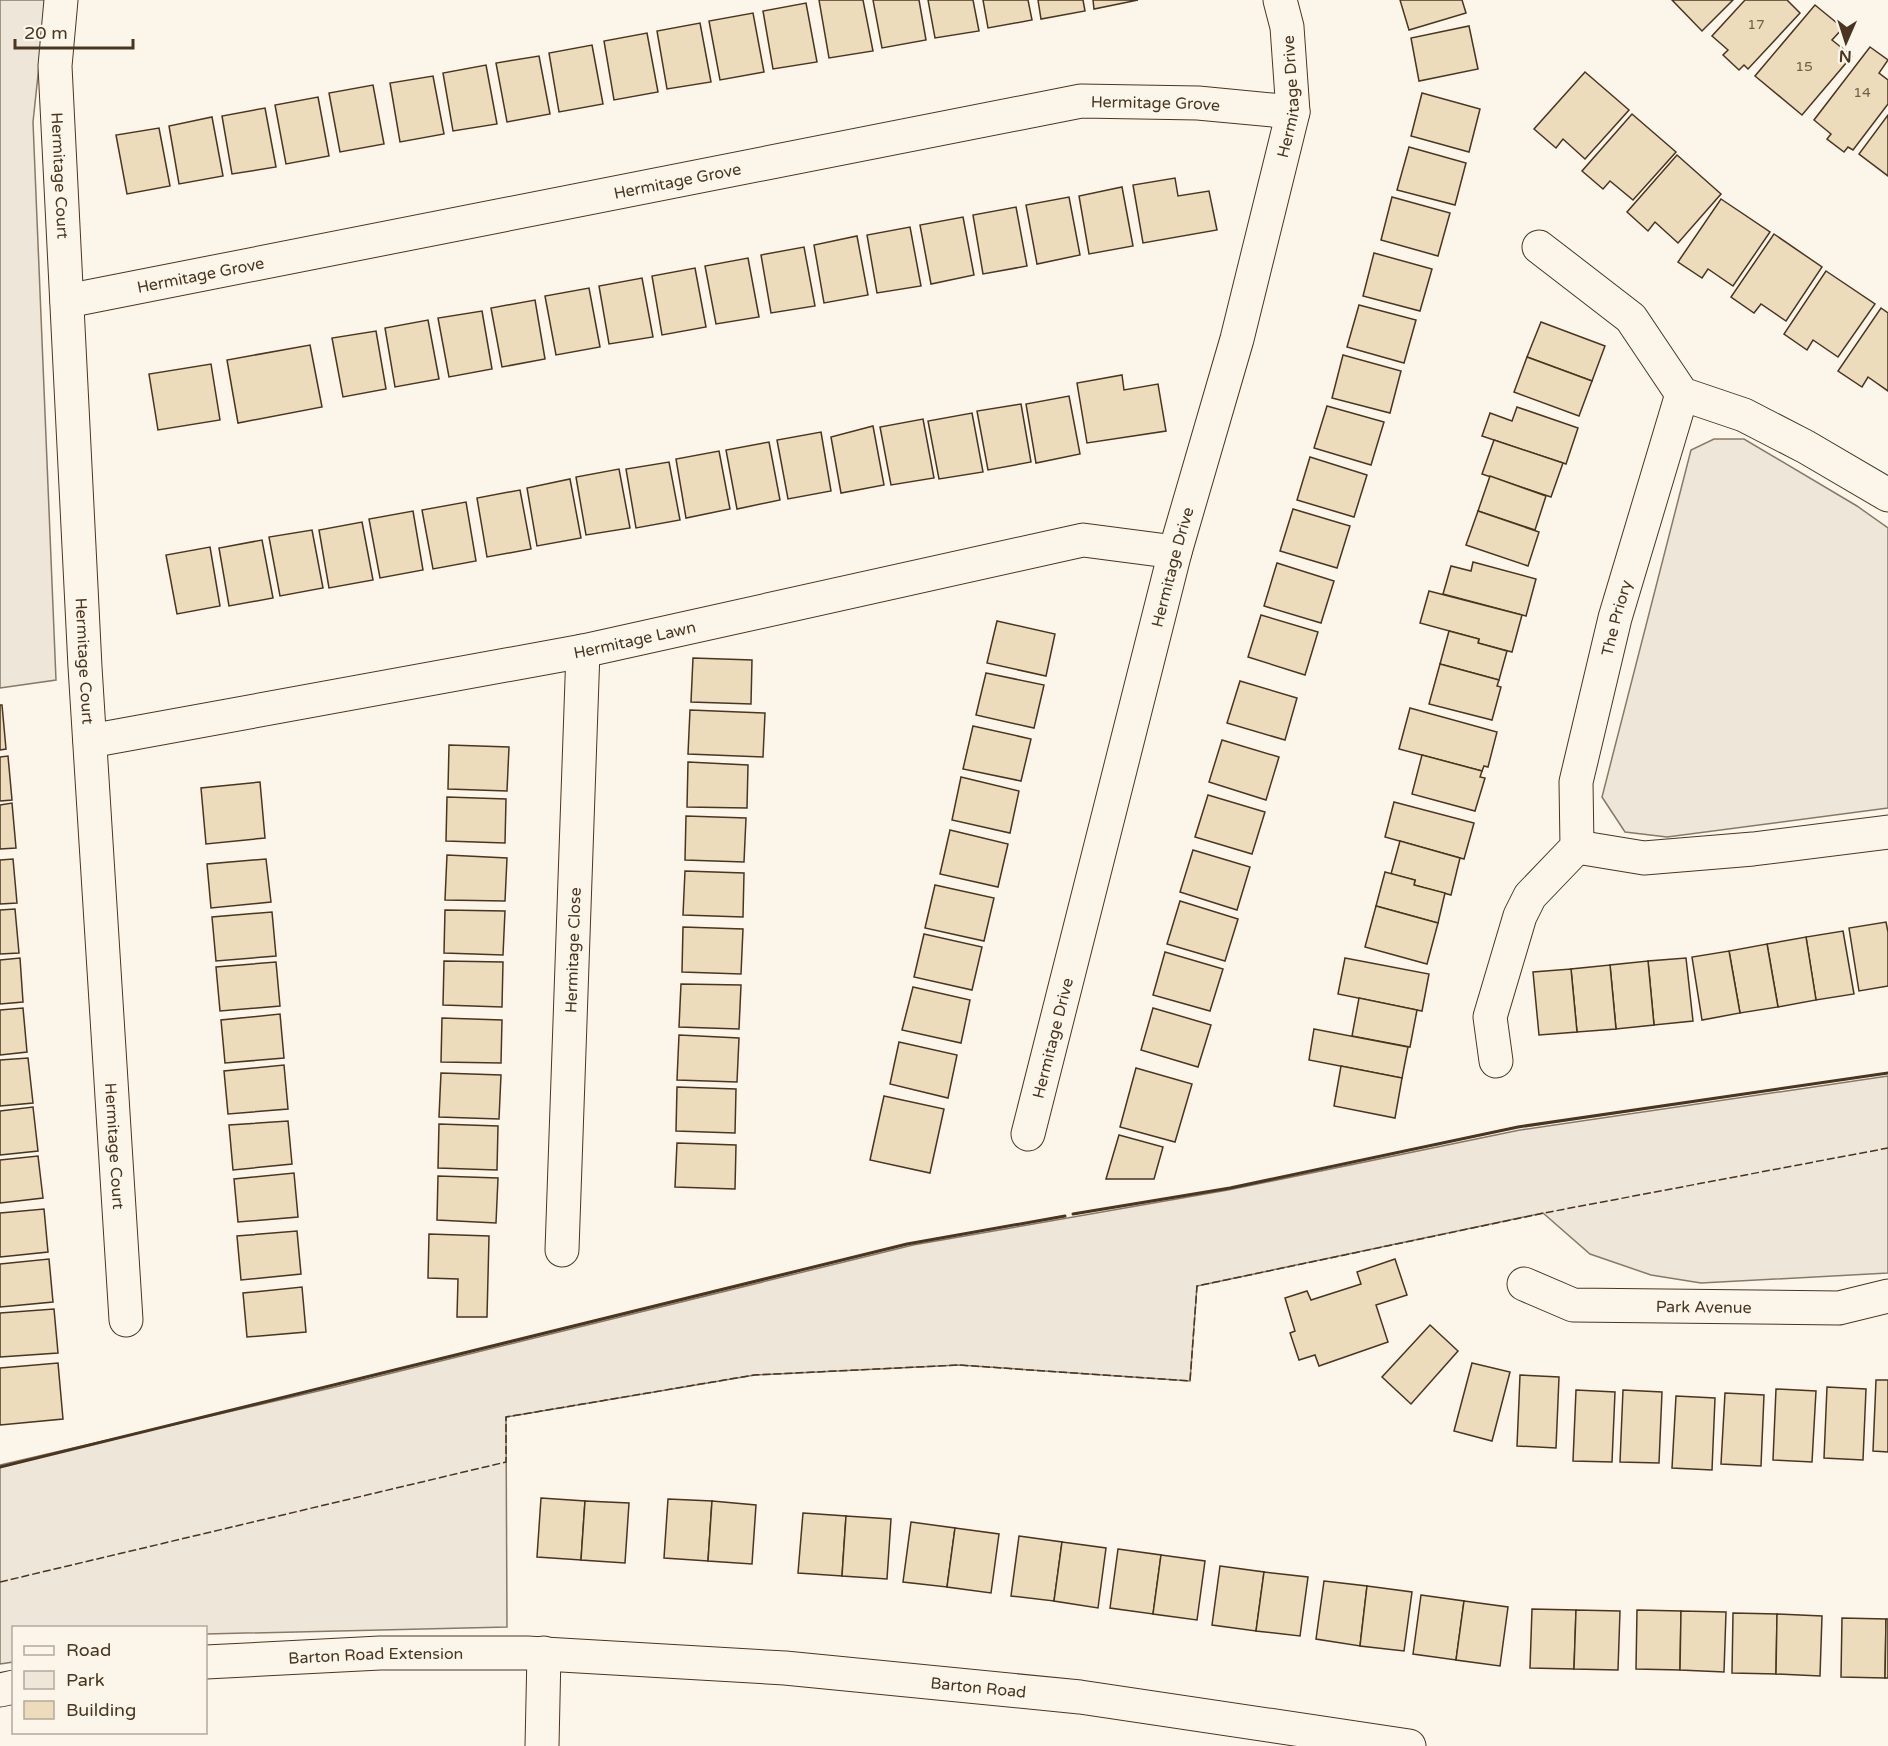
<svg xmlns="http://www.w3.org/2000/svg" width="1888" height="1746" viewBox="0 0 1888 1746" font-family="'Varela Round',sans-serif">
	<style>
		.green { fill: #ede6d9; stroke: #887966; stroke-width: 1.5 }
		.building { fill: #ecdcbc; stroke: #4a3520; stroke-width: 1.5 }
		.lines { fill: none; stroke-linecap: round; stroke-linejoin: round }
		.minor-casing { stroke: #4a3520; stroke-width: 35 }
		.minor { stroke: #fbf6e9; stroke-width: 33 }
		.fence { stroke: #4a3520; stroke-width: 1.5; stroke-dasharray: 8 3; stroke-linecap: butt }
		.wall { stroke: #4a3520; stroke-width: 3 }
		.labels { text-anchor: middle; stroke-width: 4.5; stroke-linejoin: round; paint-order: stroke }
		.number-label { font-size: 14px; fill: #725f47 }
		.street-label { font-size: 16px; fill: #4a3520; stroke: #fbf6e9 }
	</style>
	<rect width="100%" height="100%" fill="#fbf6e9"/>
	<!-- green -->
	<g class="green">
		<polygon points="0,0 46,0 33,122 56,680 0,688"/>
		<polygon points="1714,439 1744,439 1857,506 1888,528 1888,808 1667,837 1625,832 1602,797 1691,450"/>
		<polygon points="1888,1076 1888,1273 1701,1283 1651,1275 1590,1254 1543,1213 1197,1286 1190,1381 959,1365 755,1375 506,1417 507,1627 206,1634 206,1628 14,1628 13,1662 0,1664 0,1465 331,1388 913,1245 1228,1190 1520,1130"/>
	</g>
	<!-- building -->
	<g class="building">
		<polygon points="819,0 863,0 873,51 829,58"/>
		<polygon points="873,0 919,0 926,40 882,48"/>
		<polygon points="928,0 973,0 979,31 935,38"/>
		<polygon points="983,0 1028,0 1032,20 988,28"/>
		<polygon points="1038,0 1083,0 1085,11 1041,19"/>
		<polygon points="1093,0 1138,0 1094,9"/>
		<polygon points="1400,0 1462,0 1466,13 1409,30"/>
		<polygon points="1672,0 1733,0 1702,31"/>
		<polygon points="1745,0 1787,0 1800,13 1748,69 1744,65 1739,70 1723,55 1728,50 1712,36"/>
		<polygon points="806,3 817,62 773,69 763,11"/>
		<polygon points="1815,5 1843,28 1832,40 1852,56 1802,115 1755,76"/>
		<polygon points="753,13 764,72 720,80 709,21"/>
		<polygon points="700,23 711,82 667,89 657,31"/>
		<polygon points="1469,26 1478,69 1419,81 1411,38"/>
		<polygon points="647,33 658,92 614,100 604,41"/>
		<polygon points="592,45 603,104 559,112 549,53"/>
		<polygon points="1870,47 1888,60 1879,73 1888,80 1888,104 1853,150 1848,147 1844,152 1827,139 1831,134 1814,120"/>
		<polygon points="539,56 550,114 507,122 496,63"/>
		<polygon points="486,65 497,124 453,131 443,73"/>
		<polygon points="1585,72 1629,110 1585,159 1563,139 1556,148 1534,129"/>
		<polygon points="433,76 444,134 400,142 390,83"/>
		<polygon points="373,85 384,144 340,152 329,93"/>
		<polygon points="1422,93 1480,109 1469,152 1411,136"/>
		<polygon points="318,97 329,156 286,164 275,105"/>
		<polygon points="265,108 276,167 232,174 222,116"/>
		<polygon points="1632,114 1676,152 1633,200 1610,181 1603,189 1582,171"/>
		<polygon points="1888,115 1888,176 1859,154"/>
		<polygon points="212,117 223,176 179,184 169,126"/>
		<polygon points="159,128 170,186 127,194 116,135"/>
		<polygon points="1409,147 1466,163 1455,205 1397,190"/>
		<polygon points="1677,155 1721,194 1678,243 1655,222 1648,231 1627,212"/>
		<polygon points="1175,178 1178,196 1209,191 1217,230 1143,243 1133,185"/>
		<polygon points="1122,187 1133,246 1089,254 1079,196"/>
		<polygon points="1069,197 1080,255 1037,264 1026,205"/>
		<polygon points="1392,197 1450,213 1438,256 1381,240"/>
		<polygon points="1721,199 1770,232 1733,286 1708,269 1702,278 1678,262"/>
		<polygon points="1016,207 1027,266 983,274 973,215"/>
		<polygon points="963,217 974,275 931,284 920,225"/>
		<polygon points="910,227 921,286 877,293 867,235"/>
		<polygon points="1774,234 1822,267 1786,321 1761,304 1754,313 1731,297"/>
		<polygon points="857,236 868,295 824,303 814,245"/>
		<polygon points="804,247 815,306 771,313 761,255"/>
		<polygon points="1374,253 1432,269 1420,311 1363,296"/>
		<polygon points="748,258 759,317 716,324 705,266"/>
		<polygon points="695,268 706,327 662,335 652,276"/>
		<polygon points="1826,271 1875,304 1838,357 1813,340 1807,350 1784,334"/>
		<polygon points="642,278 653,337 609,344 599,286"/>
		<polygon points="589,288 600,347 556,355 545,296"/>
		<polygon points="535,300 545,359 502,367 491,308"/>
		<polygon points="1359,305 1416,320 1404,363 1347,347"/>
		<polygon points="1881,308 1888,313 1888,391 1868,377 1862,387 1838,371"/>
		<polygon points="482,311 492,369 449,377 438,318"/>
		<polygon points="428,320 439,379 395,387 385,328"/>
		<polygon points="1541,322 1605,346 1592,381 1527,357"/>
		<polygon points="376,331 386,389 343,397 332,338"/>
		<polygon points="310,345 322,407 238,423 227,360"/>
		<polygon points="1343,355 1401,371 1390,413 1332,398"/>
		<polygon points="1527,357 1592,381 1579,416 1514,392"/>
		<polygon points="211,364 220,420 158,430 149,374"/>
		<polygon points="1122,375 1124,390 1158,384 1166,431 1087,443 1077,383"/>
		<polygon points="1069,396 1080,454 1036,463 1026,404"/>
		<polygon points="1021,404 1031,462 988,470 977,411"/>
		<polygon points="1327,406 1384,422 1371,465 1314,448"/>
		<polygon points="1517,407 1578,428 1566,464 1482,436 1490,413 1512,421"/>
		<polygon points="972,413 983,472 939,479 928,421"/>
		<polygon points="923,419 934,478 891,485 880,427"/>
		<polygon points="873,426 884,485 841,493 831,437"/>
		<polygon points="821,432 831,491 788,499 777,440"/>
		<polygon points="1494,440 1563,463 1551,497 1482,474"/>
		<polygon points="769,442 780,500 737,509 726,450"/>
		<polygon points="719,451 730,509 686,518 676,459"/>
		<polygon points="1310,457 1367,475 1354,517 1297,500"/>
		<polygon points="669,462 680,520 636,528 626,469"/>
		<polygon points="619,469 630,528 586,535 576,477"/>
		<polygon points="1490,476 1546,496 1535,530 1478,511"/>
		<polygon points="570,479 581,538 537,546 527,488"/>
		<polygon points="520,490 531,549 487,557 477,498"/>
		<polygon points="466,502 476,561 433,569 422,510"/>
		<polygon points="1293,509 1350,526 1337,568 1280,551"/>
		<polygon points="413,511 423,570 380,578 369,519"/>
		<polygon points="1478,511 1539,532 1528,566 1466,545"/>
		<polygon points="362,522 373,580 329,588 319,530"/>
		<polygon points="312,530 323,588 280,596 269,537"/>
		<polygon points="262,540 273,598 229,606 219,548"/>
		<polygon points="210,547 220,606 177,614 166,555"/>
		<polygon points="1473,562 1536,579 1526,616 1443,594 1451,566 1471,571"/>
		<polygon points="1277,563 1334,581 1321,623 1264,606"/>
		<polygon points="1429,591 1522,615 1512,652 1478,643 1479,639 1420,623"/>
		<polygon points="1261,615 1318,632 1305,675 1248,657"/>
		<polygon points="997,621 1055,634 1046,676 987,663"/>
		<polygon points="1449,631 1479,639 1478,643 1507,651 1499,680 1440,664"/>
		<polygon points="693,658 752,660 751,704 691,702"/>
		<polygon points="1440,664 1499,680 1497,686 1501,687 1492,720 1429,704"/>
		<polygon points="986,673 1044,685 1034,728 976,715"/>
		<polygon points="1240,681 1297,698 1285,740 1227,723"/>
		<polygon points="0,705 2,705 6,749 0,750"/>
		<polygon points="1410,708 1497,732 1488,767 1484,766 1482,771 1399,749"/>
		<polygon points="690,710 765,713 763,757 688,754"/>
		<polygon points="973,726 1031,739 1021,781 963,769"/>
		<polygon points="1222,740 1279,757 1266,800 1209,782"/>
		<polygon points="449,745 509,747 507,791 448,789"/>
		<polygon points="1422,755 1482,771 1480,777 1485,778 1475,811 1412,794"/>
		<polygon points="8,756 12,800 0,801 0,757"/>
		<polygon points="688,762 748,765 747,808 687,807"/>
		<polygon points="961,777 1019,791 1010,833 952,820"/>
		<polygon points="260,782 265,838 206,844 201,788"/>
		<polygon points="1208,795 1265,812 1252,854 1195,837"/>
		<polygon points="447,797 506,799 505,843 446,841"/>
		<polygon points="1394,802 1474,823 1464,859 1385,837"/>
		<polygon points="12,803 16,848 0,849 0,805"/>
		<polygon points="686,816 746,818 744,862 685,860"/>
		<polygon points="950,830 1008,844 998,887 940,874"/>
		<polygon points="1400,841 1460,858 1451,895 1414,885 1415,880 1391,874"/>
		<polygon points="1193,850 1250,867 1237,910 1180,892"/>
		<polygon points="447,855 507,858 505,901 445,900"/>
		<polygon points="13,859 17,903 0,904 0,860"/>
		<polygon points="266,859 271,902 211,908 207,864"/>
		<polygon points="685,871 744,873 743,917 683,915"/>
		<polygon points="1385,872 1415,880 1414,885 1445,893 1438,923 1376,906"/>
		<polygon points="935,885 994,898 984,941 925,928"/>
		<polygon points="1180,901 1238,919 1225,961 1167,944"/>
		<polygon points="1376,906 1438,923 1427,964 1365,947"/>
		<polygon points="15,909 19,953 0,954 0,910"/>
		<polygon points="445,910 505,911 503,955 444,953"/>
		<polygon points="272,912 276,956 216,961 212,917"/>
		<polygon points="1886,922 1888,932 1888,986 1859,991 1849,928"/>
		<polygon points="683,927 743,929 741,974 682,972"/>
		<polygon points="1843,931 1854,994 1816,1000 1806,937"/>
		<polygon points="924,934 982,947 972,990 914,977"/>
		<polygon points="1806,937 1816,1000 1778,1007 1767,944"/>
		<polygon points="1767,944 1778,1007 1740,1013 1729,951"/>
		<polygon points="1729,951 1740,1013 1702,1020 1692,957"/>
		<polygon points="1165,952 1223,969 1210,1011 1153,995"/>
		<polygon points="20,958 23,1002 0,1004 0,960"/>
		<polygon points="1345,958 1429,974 1422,1011 1338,994"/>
		<polygon points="1686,958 1693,1021 1654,1025 1648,961"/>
		<polygon points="444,961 503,962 502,1007 443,1005"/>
		<polygon points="1648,961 1654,1025 1616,1029 1610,965"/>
		<polygon points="276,962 280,1006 220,1011 216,967"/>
		<polygon points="1610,965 1616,1029 1577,1032 1571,969"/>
		<polygon points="1571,969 1577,1032 1539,1035 1533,972"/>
		<polygon points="681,984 741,985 739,1029 679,1027"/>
		<polygon points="913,987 970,1000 961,1043 902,1030"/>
		<polygon points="1359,998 1417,1010 1410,1047 1352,1036"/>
		<polygon points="23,1008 27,1052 0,1055 0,1010"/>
		<polygon points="1153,1008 1211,1025 1198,1067 1141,1050"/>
		<polygon points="280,1014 284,1058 225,1063 221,1020"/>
		<polygon points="442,1018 502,1020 501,1063 441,1062"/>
		<polygon points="1314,1029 1408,1047 1402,1078 1309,1060"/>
		<polygon points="679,1035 739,1038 737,1082 677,1080"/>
		<polygon points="899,1042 957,1055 948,1098 890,1084"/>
		<polygon points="28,1058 33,1103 0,1106 0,1060"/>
		<polygon points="284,1065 288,1109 228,1114 224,1071"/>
		<polygon points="1341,1066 1402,1078 1395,1118 1334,1106"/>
		<polygon points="1136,1068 1192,1084 1175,1142 1120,1127"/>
		<polygon points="441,1073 501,1075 499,1119 439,1117"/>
		<polygon points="677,1087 736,1089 735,1133 676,1131"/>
		<polygon points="884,1096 944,1109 930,1173 870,1160"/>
		<polygon points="33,1107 38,1151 0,1155 0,1111"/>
		<polygon points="288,1121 292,1164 233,1170 229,1125"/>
		<polygon points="439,1124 498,1126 497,1170 438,1168"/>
		<polygon points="1119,1135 1163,1147 1154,1179 1106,1179"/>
		<polygon points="677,1143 736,1145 735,1189 675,1187"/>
		<polygon points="38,1156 43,1198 0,1203 0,1160"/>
		<polygon points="294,1173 298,1217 238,1222 234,1179"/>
		<polygon points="438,1176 498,1178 496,1223 437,1220"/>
		<polygon points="44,1209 48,1252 0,1257 0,1213"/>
		<polygon points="297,1231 301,1274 241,1280 237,1236"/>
		<polygon points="429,1234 489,1236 487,1317 457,1317 458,1279 428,1278"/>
		<polygon points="49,1259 53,1302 0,1307 0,1264"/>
		<polygon points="1395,1259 1407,1295 1376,1305 1388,1342 1319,1366 1315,1355 1299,1360 1290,1333 1295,1331 1285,1298 1307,1291 1311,1300 1361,1284 1357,1272"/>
		<polygon points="302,1287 306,1332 247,1337 243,1293"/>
		<polygon points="54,1309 58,1353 0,1357 0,1313"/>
		<polygon points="1430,1325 1458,1351 1411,1404 1382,1377"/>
		<polygon points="58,1363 63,1419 0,1425 0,1368"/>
		<polygon points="1472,1363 1510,1372 1492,1441 1454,1431"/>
		<polygon points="1520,1375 1559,1377 1556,1448 1517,1446"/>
		<polygon points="1876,1380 1888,1380 1888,1452 1873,1451"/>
		<polygon points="1827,1387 1866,1389 1863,1460 1824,1458"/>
		<polygon points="1776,1389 1816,1391 1812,1462 1773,1460"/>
		<polygon points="1576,1390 1615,1392 1612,1462 1573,1461"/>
		<polygon points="1623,1390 1662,1392 1659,1463 1620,1462"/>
		<polygon points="1725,1393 1764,1395 1761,1466 1721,1464"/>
		<polygon points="1676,1396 1715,1398 1712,1470 1672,1468"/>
		<polygon points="541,1498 585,1501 581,1560 537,1557"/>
		<polygon points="668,1499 712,1501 708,1561 664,1558"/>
		<polygon points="585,1501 629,1503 625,1563 581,1560"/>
		<polygon points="712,1501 756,1505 752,1564 708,1561"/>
		<polygon points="803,1513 846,1516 842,1576 798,1573"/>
		<polygon points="846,1516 891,1519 887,1579 842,1576"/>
		<polygon points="911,1522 955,1528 947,1587 903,1582"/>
		<polygon points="955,1528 999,1534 991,1593 947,1587"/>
		<polygon points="1019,1536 1062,1542 1054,1601 1011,1596"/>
		<polygon points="1062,1542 1106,1548 1098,1608 1054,1601"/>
		<polygon points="1118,1549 1161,1555 1153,1614 1110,1608"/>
		<polygon points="1161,1555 1205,1561 1197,1620 1153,1614"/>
		<polygon points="1220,1566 1264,1572 1256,1631 1212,1625"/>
		<polygon points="1264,1572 1308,1577 1300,1636 1256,1631"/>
		<polygon points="1324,1581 1367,1586 1360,1646 1316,1639"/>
		<polygon points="1367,1586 1412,1592 1404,1651 1360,1646"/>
		<polygon points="1421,1595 1464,1601 1456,1660 1413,1654"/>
		<polygon points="1464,1601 1508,1607 1500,1666 1456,1660"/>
		<polygon points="1532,1609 1576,1610 1574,1669 1530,1668"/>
		<polygon points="1576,1610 1620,1611 1618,1670 1574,1669"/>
		<polygon points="1637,1610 1681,1611 1680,1670 1636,1669"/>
		<polygon points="1681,1611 1726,1612 1724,1672 1680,1670"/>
		<polygon points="1733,1613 1777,1614 1776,1674 1732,1673"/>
		<polygon points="1777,1614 1822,1616 1820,1676 1776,1674"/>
		<polygon points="1842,1618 1886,1619 1885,1678 1841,1677"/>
		<polygon points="1886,1619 1888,1619 1888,1678 1885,1678"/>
	</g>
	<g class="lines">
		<!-- minor casing -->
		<g class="minor-casing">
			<g id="minor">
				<path id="s1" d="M 61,0 L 55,66 L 85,667 L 126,1320"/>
				<polyline points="1539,247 1631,318 1682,394 1744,415 1806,447 1888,495"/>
				<path id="s2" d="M 67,301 L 1081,101 L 1198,103 L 1293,112"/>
				<path id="s3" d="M 90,741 L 583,651 L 1083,540 L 1175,552"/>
				<polyline points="1577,847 1644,858 1753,849 1888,832"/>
				<path id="s4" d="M 1496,1061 L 1490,1017 L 1520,916 L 1530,896 L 1577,847 L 1576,782 L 1615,618 L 1682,394"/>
				<path id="s5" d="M 1028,1134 L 1175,552 L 1237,339 L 1293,112 L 1287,27 L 1280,0"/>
				<path id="s6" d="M 562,1250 L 583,651"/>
				<path id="s7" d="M 1524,1284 L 1573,1305 L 1839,1308 L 1888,1296"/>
				<path id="s8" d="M 206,1662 L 380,1653 L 527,1653 L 785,1668 L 1080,1697 L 1409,1746"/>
				<polyline points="0,1690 14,1687"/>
				<polyline points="542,1746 544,1653"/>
			</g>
		</g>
		<!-- minor -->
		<use href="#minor" class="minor"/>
		<!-- fence -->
		<polyline class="fence" points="0,1582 506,1462 506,1417 754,1375 959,1365 1190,1381 1197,1286 1544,1213 1888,1148"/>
		<!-- wall -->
		<g class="wall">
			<polyline points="1073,1214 1230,1188 1518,1127 1888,1073"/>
			<polyline points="0,1467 907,1244 1065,1216"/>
		</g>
	</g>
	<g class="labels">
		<!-- number labels -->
		<g class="number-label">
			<text x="1756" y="29">17</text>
			<text x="1804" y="71">15</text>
			<text x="1862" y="97">14</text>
		</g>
		<!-- street labels -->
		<g class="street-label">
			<text dy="6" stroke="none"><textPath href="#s5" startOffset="1071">Hermitage Drive</textPath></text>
			<text dy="6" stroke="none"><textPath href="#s2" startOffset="1108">Hermitage Grove</textPath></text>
			<text dy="6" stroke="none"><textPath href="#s1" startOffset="176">Hermitage Court</textPath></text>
			<text dy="6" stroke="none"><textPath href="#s2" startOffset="622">Hermitage Grove</textPath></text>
			<text dy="6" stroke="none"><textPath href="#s2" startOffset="136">Hermitage Grove</textPath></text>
			<text dy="6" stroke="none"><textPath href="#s5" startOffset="585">Hermitage Drive</textPath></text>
			<text dy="6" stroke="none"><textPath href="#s4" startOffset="474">The Priory</textPath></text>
			<text dy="6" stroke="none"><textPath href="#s3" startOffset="554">Hermitage Lawn</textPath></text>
			<text dy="6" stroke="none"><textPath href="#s1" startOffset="662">Hermitage Court</textPath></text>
			<text dy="6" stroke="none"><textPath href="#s6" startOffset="300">Hermitage Close</textPath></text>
			<text dy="6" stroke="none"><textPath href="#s5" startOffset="99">Hermitage Drive</textPath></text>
			<text dy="6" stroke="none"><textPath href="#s1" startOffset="1148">Hermitage Court</textPath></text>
			<text dy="6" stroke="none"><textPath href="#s7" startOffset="184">Park Avenue</textPath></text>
			<text dy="6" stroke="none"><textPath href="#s8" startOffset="170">Barton Road Extension</textPath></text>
			<text dy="6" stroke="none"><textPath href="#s8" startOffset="774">Barton Road</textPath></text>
		</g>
	</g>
	<!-- legend -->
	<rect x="12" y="1626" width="195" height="108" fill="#fbf6e9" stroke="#b4a999" stroke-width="1.5"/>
	<rect x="24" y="1646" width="30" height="9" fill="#fbf6e9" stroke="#b4a999" stroke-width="1.5"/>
	<text x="66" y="1656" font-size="18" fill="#4a3520">Road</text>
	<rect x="24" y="1671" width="30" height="18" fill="#ede6d9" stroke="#b4a999" stroke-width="1.5"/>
	<text x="66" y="1686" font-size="18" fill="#4a3520">Park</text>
	<rect x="24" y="1701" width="30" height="18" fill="#ecdcbc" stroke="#b4a999" stroke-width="1.5"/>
	<text x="66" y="1716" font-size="18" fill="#4a3520">Building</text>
	<!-- north arrow -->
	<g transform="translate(1846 42) rotate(183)" stroke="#fbf6e9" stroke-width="4.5" paint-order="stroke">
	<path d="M0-4.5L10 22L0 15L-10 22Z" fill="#4a3520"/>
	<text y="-9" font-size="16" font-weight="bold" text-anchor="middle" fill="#4a3520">N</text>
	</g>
	<!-- scale -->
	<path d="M15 39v9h118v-9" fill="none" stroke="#4a3520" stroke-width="3"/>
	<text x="24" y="39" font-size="18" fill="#4a3520" stroke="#fbf6e9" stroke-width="4.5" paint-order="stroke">20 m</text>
</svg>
